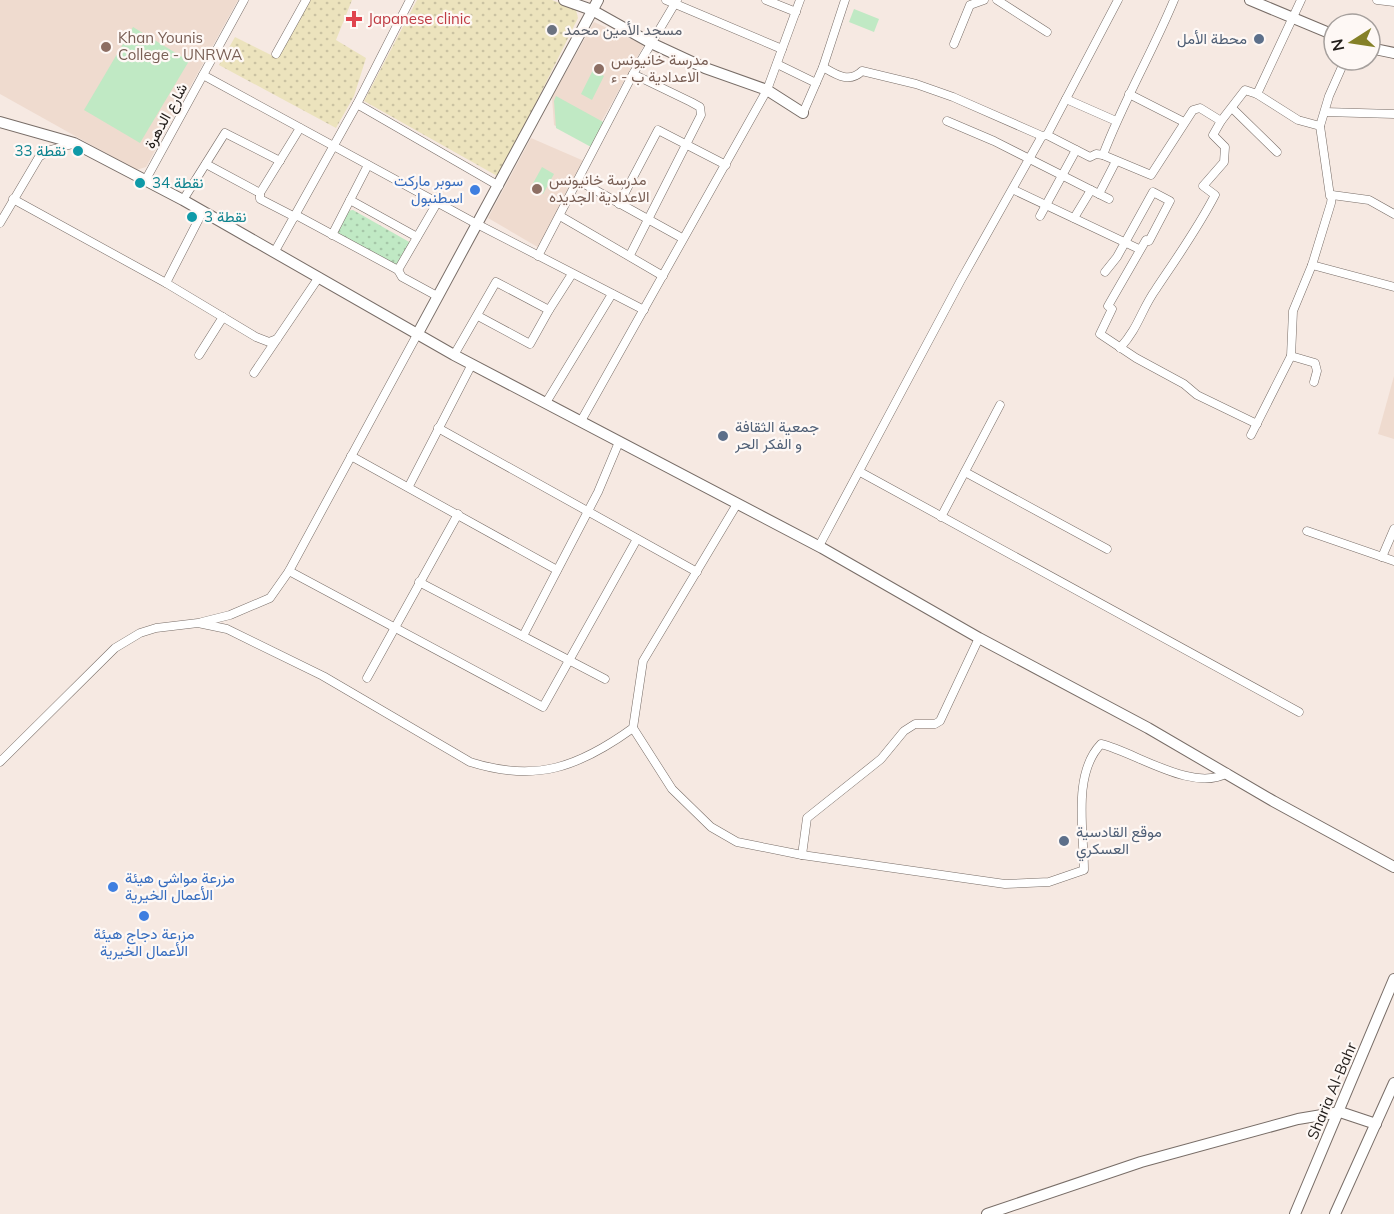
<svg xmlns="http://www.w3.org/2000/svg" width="1394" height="1214" viewBox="0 0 1394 1214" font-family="Mulish,Vazirmatn,sans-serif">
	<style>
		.built { fill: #efdbcf }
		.grass { fill: #c0e9c4 }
		.sand { fill: url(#sand-dots) }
		.park { fill: url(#park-dots) }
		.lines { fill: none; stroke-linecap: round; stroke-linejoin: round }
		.street-casing { stroke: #786d67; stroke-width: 9 }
		.secondary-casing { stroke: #786d67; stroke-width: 12 }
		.street { stroke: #fff; stroke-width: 8 }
		.secondary { stroke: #fff; stroke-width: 10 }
		.health-dot { fill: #e0444e; stroke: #fef8f5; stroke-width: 2 }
		.worship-dot { fill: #6b7280; stroke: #fef8f5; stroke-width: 2 }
		.service-dot { fill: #5c6f8a; stroke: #fef8f5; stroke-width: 2 }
		.education-dot { fill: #8d6e63; stroke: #fef8f5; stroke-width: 2 }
		.culture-dot { fill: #0f9aa8; stroke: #fef8f5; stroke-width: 2 }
		.shop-dot { fill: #3f7fe0; stroke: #fef8f5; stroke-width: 2 }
		.labels { text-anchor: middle; stroke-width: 4.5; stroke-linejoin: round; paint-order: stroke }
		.health-label { font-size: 15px; fill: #be3a42; stroke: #fef8f5; text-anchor: start }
		.worship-label { font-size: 15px; fill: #5b616d; stroke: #fef8f5; text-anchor: start }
		.education-label { font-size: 15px; fill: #785e54; stroke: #fef8f5; text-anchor: start }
		.service-label { font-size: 15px; fill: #4e5e75; stroke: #fef8f5; text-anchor: start }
		.street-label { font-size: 15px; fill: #211c19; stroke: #fef8f5 }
		.culture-label { font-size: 15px; fill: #0d838f; stroke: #fef8f5; text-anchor: start }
		.shop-label { font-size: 15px; fill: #366cbe; stroke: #fef8f5; text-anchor: end }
	</style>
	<defs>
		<pattern id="sand-dots" width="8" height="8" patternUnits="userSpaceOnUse" patternTransform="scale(1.5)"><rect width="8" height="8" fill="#ece3bd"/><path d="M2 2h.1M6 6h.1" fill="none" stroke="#cac2a2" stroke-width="1.8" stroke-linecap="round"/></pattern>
		<pattern id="park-dots" width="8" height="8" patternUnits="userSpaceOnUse" patternTransform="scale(1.5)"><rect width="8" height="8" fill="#c0e9c4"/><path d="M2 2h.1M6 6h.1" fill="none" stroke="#a5c7a8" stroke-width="1.8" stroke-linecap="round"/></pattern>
	</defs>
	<rect width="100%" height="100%" fill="#f6e9e2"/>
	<!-- built -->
	<g class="built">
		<polygon points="0,0 238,0 146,167 136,170 0,94"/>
		<polygon points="594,22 644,45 589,144 554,125 552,97"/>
		<polygon points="531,138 584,161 541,249 488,218"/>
		<polygon points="1394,376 1394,439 1378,434"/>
	</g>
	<!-- grass -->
	<g class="grass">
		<polygon points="854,9 879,19 874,32 849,22"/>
		<polygon points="133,27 189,61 140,143 84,110"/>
		<polygon points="593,70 604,76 592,100 581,94"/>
		<polygon points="556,96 605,123 591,147 556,128 554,101"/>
		<polygon points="542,167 554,174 543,194 531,187"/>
	</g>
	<!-- sand -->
	<g class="sand">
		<polygon points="307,0 352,0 336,40 366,58 354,96 336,128 219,65 235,37 277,58"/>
		<polygon points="417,0 552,0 576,10 578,18 499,177 364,101"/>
	</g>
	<!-- park -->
	<polygon class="park" points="353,210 411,243 399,267 337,233 347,211"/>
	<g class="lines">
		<!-- street casing -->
		<g class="street-casing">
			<g id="street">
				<polyline points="666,0 782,49"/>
				<polyline points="766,0 796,12"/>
				<polyline points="997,0 1047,32"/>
				<polyline points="1377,0 1394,2"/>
				<polyline points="954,44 970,5 984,0"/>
				<polyline points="276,54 306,0"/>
				<polyline points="777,64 816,83"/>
				<path d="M 823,67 C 835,74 849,84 862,71 L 916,84 L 953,97 L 1042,136"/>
				<polyline points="203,75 475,223 644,310"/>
				<polyline points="1129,94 1184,122"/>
				<polyline points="1257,94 1298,120 1320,126"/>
				<polyline points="1066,99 1116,121"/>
				<polyline points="357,104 410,0"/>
				<polyline points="1233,109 1277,152"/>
				<polyline points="1325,112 1394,114"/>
				<polyline points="803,113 823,67 845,0"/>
				<polyline points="947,121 994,141 1091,190"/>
				<polyline points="1047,135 1090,157 1096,154 1103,155 1151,175 1193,110 1200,108 1221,121 1245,90 1257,94 1301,0"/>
				<path d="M 1103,155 C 1123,102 1152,53 1174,0"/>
				<polyline points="206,164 260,193 300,128"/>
				<polyline points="145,181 244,0"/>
				<polyline points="579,181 682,238"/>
				<polyline points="1014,190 1139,249"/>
				<polyline points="260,193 260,199 295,217"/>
				<polyline points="1099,194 1116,161"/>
				<polyline points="1332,195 1369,200 1394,214"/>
				<polyline points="13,199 166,283"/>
				<polyline points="183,200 225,133 280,161"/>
				<polyline points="350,200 417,237"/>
				<polyline points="619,204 658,130 726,165"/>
				<polyline points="203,211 166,283 256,337 269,342 277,339"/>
				<polyline points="296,215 398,270 437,203"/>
				<polyline points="560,216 663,276"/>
				<polyline points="1040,216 1076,150"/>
				<polyline points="1074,218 1091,190 1109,199"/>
				<polyline points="0,223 39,157 50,150 73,144"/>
				<polyline points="332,235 368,165"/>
				<polyline points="275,251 357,104 499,186"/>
				<polyline points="630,255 701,115 700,107 691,102 633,74"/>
				<polyline points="538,256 633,74 677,0"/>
				<polyline points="1312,265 1394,287"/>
				<polyline points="398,270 402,277 437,296"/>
				<polyline points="1105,272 1117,257 1153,192 1170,201 1149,241 1146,240 1112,299 1108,306 1112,309 1100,334 1136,358 1184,384 1197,395 1257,424"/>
				<polyline points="478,316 530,344 549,310"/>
				<path d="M 1120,348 C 1139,327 1141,310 1156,289 C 1176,259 1198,228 1215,195 L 1203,186 L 1224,162 L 1225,147 L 1213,135 L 1221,121"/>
				<polyline points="199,355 223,317"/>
				<polyline points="454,355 496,282 549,310 572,274"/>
				<polyline points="254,373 319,277"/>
				<polyline points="1314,382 1317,371 1315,363 1291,356 1293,311 1312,265 1331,203 1332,195 1330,196 1320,126 1329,96 1345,60"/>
				<polyline points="547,401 612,294"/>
				<polyline points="581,421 767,90 800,0"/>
				<polyline points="438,428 697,572"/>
				<polyline points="1251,435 1291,356"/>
				<polyline points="351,456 557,570"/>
				<polyline points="965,472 1107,549"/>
				<polyline points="862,473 1299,712"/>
				<polyline points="409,486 472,364"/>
				<polyline points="941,517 1000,405"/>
				<polyline points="1307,531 1394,561"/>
				<polyline points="819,546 961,280 1042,136 1047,135 1118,0"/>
				<polyline points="1382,557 1394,529"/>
				<polyline points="289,571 543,707 637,539"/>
				<polyline points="419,582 605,679"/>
				<polyline points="202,622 230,615 270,598 289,571 418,333"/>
				<polyline points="523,636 598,492 619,442"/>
				<polyline points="367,678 458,514"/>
				<path d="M 633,728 L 672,789 L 711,827 L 737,842 L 802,855 L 1005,884 L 1049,882 L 1084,870 C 1084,832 1072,774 1101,744 C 1135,752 1193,793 1227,773"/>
				<path d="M 0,762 L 115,648 L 140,633 L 156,628 L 198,623 L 227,629 L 323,676 L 470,762 C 536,783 579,767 633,728 L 643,661 L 737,504"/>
				<polyline points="802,855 807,818 881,759 904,731 915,724 935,724 940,721 979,638"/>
			</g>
		</g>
		<!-- secondary casing -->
		<g class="secondary-casing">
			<g id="secondary">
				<polyline points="564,0 592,10 651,43 705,68 767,90 803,113"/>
				<polyline points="1250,0 1334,35"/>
				<polyline points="1370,48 1394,53"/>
				<polyline points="0,122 74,143 183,200 454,355 822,548 979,638 1148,728 1273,801 1394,867"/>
				<polyline points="418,333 598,0"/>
				<polyline points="987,1214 1141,1162 1298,1119 1340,1112 1376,1124"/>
				<polyline points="1295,1214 1394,979"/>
				<polyline points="1335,1214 1394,1083"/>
			</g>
		</g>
		<!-- street -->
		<use href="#street" class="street"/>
		<!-- secondary -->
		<use href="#secondary" class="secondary"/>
	</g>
	<!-- markers -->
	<path class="health-dot" d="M351 10h6v6h6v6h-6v6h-6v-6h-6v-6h6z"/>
	<circle class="worship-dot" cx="552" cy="30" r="6"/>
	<g class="service-dot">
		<circle cx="1259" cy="39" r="6"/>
		<circle cx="723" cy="436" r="6"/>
		<circle cx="1064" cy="841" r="6"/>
	</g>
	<g class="education-dot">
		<circle cx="106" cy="47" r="6"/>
		<circle cx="599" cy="69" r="6"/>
		<circle cx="537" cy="189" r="6"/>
	</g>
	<g class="culture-dot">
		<circle cx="78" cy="151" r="6"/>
		<circle cx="140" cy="183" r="6"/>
		<circle cx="192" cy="217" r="6"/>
	</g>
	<g class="shop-dot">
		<circle cx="475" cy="190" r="6"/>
		<circle cx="113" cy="887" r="6"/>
		<circle cx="144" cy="916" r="6"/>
	</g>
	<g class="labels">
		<!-- health labels -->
		<g class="health-label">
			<text x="368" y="24">Japanese clinic</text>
		</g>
		<!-- worship labels -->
		<g class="worship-label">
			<text x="564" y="35">مسجد الأمين محمد</text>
		</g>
		<!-- education labels -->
		<g class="education-label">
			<text x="118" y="43">Khan Younis<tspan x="118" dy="17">College - UNRWA</tspan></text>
			<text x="611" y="65">مدرسة خانيونس<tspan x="611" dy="17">الاعدادية ب - ء</tspan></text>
			<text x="549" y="185">مدرسة خانيونس<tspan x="549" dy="17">الاعدادية الجديده</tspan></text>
		</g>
		<!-- service labels -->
		<g class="service-label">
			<text x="1247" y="44" text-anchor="end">محطة الأمل</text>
			<text x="735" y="432">جمعية الثقافة<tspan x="735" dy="17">و الفكر الحر</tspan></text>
			<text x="1076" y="837">موقع القادسية<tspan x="1076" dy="17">العسكري</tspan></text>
		</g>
		<!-- street labels -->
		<g class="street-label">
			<text transform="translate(166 116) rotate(-61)" y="5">شارع الدهرة</text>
			<text transform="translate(1332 1091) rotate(-67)" y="5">Sharia Al-Bahr</text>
		</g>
		<!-- culture labels -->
		<g class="culture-label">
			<text x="66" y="156" text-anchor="end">نقطة 33</text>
			<text x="152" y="188">نقطة 34</text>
			<text x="204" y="222">نقطة 3</text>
		</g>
		<!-- shop labels -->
		<g class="shop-label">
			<text x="463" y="186">سوبر ماركت<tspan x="463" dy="17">اسطنبول</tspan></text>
			<text x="125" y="883" text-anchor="start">مزرعة مواشي هيئة<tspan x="125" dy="17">الأعمال الخيرية</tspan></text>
			<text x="144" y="939" text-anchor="middle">مزرعة دجاج هيئة<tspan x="144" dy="17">الأعمال الخيرية</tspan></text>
		</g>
	</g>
	<!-- north arrow -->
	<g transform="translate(1352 42) rotate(258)"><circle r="28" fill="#fef8f5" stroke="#a6a09d" stroke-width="1.5"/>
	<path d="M0-4.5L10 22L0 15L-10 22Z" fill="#858027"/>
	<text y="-9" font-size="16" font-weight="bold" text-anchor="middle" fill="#211c19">N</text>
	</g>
</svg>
